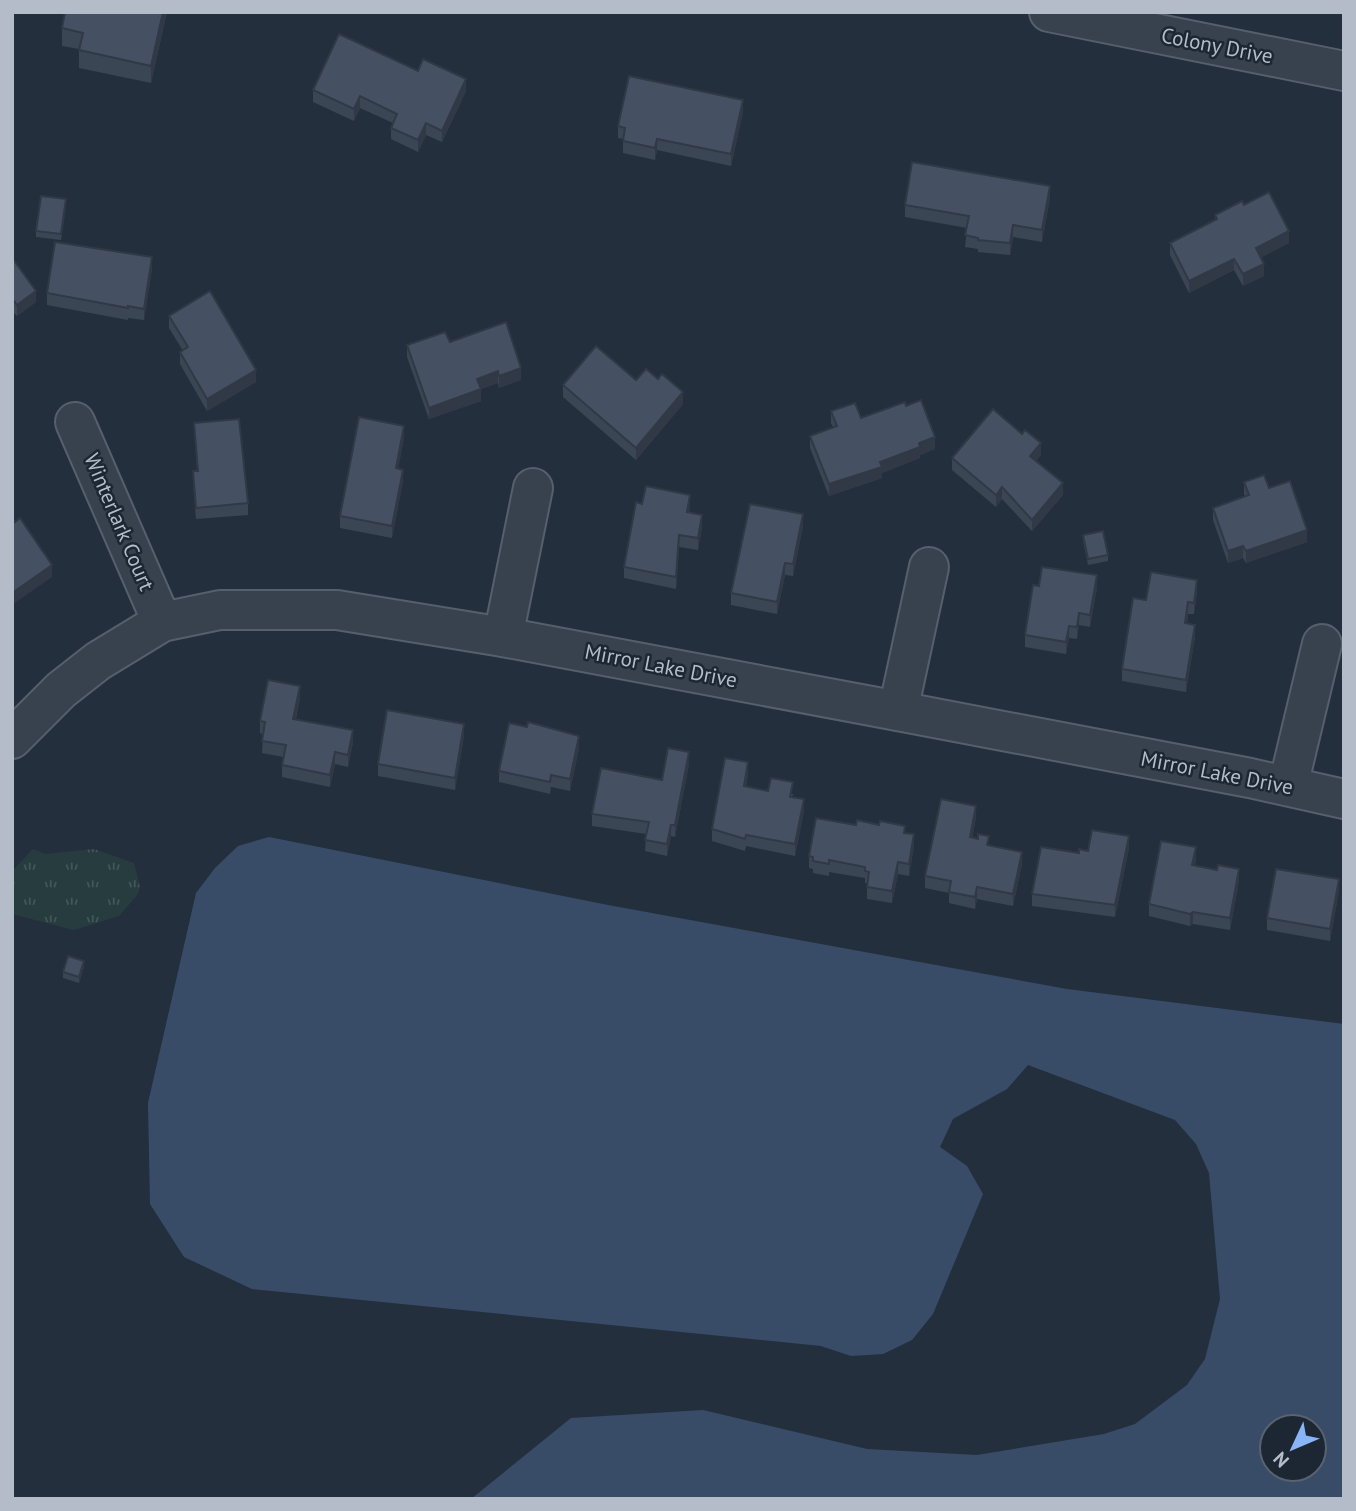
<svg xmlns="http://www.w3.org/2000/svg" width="1356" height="1511" viewBox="0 0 1356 1511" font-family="'PT Sans',sans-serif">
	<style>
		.park { fill: url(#park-tufts) }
		.water { fill: #394c67; fill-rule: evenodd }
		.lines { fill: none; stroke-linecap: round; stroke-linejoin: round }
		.minor-casing { stroke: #565f6c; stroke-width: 42 }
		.minor { stroke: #38414e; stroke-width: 38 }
		.wall { fill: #3b4654 }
		.shaded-wall { fill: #303945 }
		.building { fill: #455162; stroke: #303945; stroke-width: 2 }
		.labels { text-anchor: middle; stroke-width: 5; stroke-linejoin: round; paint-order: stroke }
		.street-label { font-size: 21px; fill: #b4bcc9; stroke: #1d2633 }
	</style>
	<defs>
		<pattern id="park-tufts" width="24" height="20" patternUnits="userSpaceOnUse" patternTransform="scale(1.75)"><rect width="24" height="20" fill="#263c3f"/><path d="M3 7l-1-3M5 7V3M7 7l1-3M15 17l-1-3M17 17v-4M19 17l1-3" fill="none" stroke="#435659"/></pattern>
	</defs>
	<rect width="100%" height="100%" fill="#242f3e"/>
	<!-- park -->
	<polygon class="park" points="33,849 45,854 94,849 134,863 140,887 138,894 119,916 74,930 12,914 12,871"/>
	<!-- water -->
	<path class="water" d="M 269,837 L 608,905 L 1067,989 L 1344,1024 L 1344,1499 L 471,1499 L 571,1418 L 703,1410 L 867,1449 L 977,1455 L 1104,1434 L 1135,1424 L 1187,1385 L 1205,1359 L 1220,1299 L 1209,1173 L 1196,1144 L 1175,1120 L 1028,1065 L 1007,1089 L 953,1119 L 940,1147 L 967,1166 L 983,1194 L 933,1314 L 912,1340 L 883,1354 L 851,1356 L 821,1346 L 252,1289 L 184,1257 L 150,1204 L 148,1103 L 196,893 L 215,868 L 238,846 ZM 1272,1427 L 1314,1427 L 1314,1469 L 1272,1469 Z"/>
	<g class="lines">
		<!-- minor casing -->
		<g class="minor-casing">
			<g id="minor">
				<polyline points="1049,12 1344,71"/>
				<polyline points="75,422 162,622"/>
				<polyline points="503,637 533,488"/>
				<polyline points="898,711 929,567"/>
				<polyline points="12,739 61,690 98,661 162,622 220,610 337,610 503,637 898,711 1250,778 1344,799"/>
				<polyline points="1288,786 1322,644"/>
			</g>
		</g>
		<!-- minor -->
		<use href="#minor" class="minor"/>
	</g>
	<!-- wall -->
	<g class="wall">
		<polygon points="65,12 167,12 151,83 79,68 79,49 62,46 62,28"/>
		<polygon points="418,71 466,91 442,142 426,135 418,152 391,139 391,128 393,123 360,108 354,121 313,102 313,90"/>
		<polygon points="743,112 731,166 657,150 655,160 623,153 623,139 618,138 618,126"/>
		<polygon points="1050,198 1042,242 1013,237 1010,255 978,252 978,249 965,247 967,228 905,217 905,205"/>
		<polygon points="66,205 61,240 36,237 36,231"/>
		<polygon points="1215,215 1289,243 1260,258 1264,276 1243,286 1234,270 1189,293 1170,255 1170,243 1215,220"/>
		<polygon points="12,258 36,302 17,316 14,313"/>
		<polygon points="152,269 144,320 128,318 128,320 47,305 47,293"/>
		<polygon points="169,316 256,382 207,411 180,364 180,352 183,351 169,328"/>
		<polygon points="450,342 521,380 499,388 498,383 481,389 481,401 429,419 407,357 407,345"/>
		<polygon points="658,379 683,404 636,460 563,397 563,385"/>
		<polygon points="906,406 935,449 920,455 920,458 882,473 882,478 829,496 810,448 810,436 833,427 831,423 831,411 861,418"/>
		<polygon points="194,423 248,503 248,515 196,519 193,483 193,471 197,471"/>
		<polygon points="404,438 398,469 403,481 392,538 340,528 340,516"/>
		<polygon points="1041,455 1036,460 1063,495 1032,531 1002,499 996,507 952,470 952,458"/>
		<polygon points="1244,482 1269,488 1307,542 1246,563 1243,558 1228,563 1213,520 1213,508 1245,497 1244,494"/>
		<polygon points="642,504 690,506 689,512 702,527 698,550 679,547 676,589 624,578 624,567"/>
		<polygon points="803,526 793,576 785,575 777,614 731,605 731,593"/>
		<polygon points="1083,535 1108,555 1108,561 1088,565 1083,541"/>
		<polygon points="1039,586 1097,587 1090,627 1079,625 1077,639 1069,638 1066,654 1025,647 1025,635"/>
		<polygon points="1197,592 1194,614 1188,614 1187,624 1195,637 1186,692 1122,681 1122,669 1146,600"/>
		<polygon points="300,698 296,719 353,742 348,767 335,764 330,787 282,777 282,765 283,757 262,753 263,734 260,733 260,721"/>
		<polygon points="464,736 455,790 378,776 378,764"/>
		<polygon points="579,748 570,791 551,787 550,794 499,782 499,771"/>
		<polygon points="689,764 675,837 671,836 667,856 645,851 646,834 592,826 592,814 662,780"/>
		<polygon points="748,774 746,787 793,794 792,797 804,811 795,856 746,846 745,851 712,841 712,829"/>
		<polygon points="976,818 972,838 989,845 1022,864 1013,906 977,899 975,909 949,903 949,893 925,888 925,876"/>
		<polygon points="905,833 914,846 909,876 898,874 892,903 867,899 867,883 865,883 865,878 829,872 829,876 813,873 813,869 809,868 809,856"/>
		<polygon points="1129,848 1115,917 1032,906 1032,894 1079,853"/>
		<polygon points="1196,859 1195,865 1239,881 1230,930 1193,924 1190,926 1149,916 1149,904"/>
		<polygon points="1339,891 1330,941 1267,930 1267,918"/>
		<polygon points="84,967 79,983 63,978 63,972"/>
	</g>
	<!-- shaded-wall -->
	<g class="shaded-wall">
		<polygon points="163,12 167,12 151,83 151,66"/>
		<polygon points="466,79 466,91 442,142 442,131"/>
		<polygon points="360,96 360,108 354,121 354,109"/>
		<polygon points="743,100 743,112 731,166 731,154"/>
		<polygon points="426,123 426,135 418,152 418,140"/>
		<polygon points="657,139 657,150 655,160 655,148"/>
		<polygon points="1050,186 1050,198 1042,242 1042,230"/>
		<polygon points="1013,225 1013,237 1010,255 1010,243"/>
		<polygon points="1289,231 1289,243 1256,260 1256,248"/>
		<polygon points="152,257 152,269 144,320 144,309"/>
		<polygon points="1234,259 1234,270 1189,293 1189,281"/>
		<polygon points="1264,264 1264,276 1243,286 1243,274"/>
		<polygon points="36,291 36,302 17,316 17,305"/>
		<polygon points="14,301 14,313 12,314 12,302"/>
		<polygon points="521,368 521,380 499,388 499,376"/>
		<polygon points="256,370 256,382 207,411 207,399"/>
		<polygon points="498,371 498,383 481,389 481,401 429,419 429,408 477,379"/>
		<polygon points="683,392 683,404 636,460 636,448"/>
		<polygon points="404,426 404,438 396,480 396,468"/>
		<polygon points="935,437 935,449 920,455 920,458 882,473 882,478 829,496 829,484 919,443"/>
		<polygon points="1041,443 1041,455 1030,467 1030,456"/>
		<polygon points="403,470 403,481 392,538 392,526"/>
		<polygon points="1063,483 1063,495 1032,531 1032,520"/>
		<polygon points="1002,487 1002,499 996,507 996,495"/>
		<polygon points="690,495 690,506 687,524 687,512"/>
		<polygon points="803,514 803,526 793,576 793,564"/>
		<polygon points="702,515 702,527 698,550 698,538"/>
		<polygon points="1307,530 1307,542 1246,563 1246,551"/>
		<polygon points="679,535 679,547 676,589 676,577"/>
		<polygon points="1243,546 1243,558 1228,563 1228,551"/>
		<polygon points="785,563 785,575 777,614 777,602"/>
		<polygon points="52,565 52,577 12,605 12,593"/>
		<polygon points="1097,575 1097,587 1090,627 1090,615"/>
		<polygon points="1197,580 1197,592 1194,614 1194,603"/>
		<polygon points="1188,602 1188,614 1185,635 1185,623"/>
		<polygon points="1079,613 1079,625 1077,639 1077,627"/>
		<polygon points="1195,625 1195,637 1186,692 1186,680"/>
		<polygon points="1069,626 1069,638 1066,654 1066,642"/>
		<polygon points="300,686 300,698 293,730 293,719"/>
		<polygon points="464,724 464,736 455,790 455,778"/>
		<polygon points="353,730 353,742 348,767 348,755"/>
		<polygon points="579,736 579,748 570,791 570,779"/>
		<polygon points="335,752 335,764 330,787 330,775"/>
		<polygon points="689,752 689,764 675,837 675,825"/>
		<polygon points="748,762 748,774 744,798 744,786"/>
		<polygon points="804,799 804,811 795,856 795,844"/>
		<polygon points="976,806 976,818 970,849 970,837"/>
		<polygon points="671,825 671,836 667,856 667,844"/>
		<polygon points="914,834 914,846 909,876 909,864"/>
		<polygon points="1129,836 1129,848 1115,917 1115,905"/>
		<polygon points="1196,847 1196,859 1192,877 1192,865"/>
		<polygon points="1022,852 1022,864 1013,906 1013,894"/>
		<polygon points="898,862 898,874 892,903 892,891"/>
		<polygon points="1239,869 1239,881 1230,930 1230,918"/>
		<polygon points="1339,879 1339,891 1330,941 1330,929"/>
		<polygon points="977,887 977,899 975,909 975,897"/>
		<polygon points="1193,912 1193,924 1190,926 1190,914"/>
		<polygon points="84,961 84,967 79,983 79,977"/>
	</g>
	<!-- building -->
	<g class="building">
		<polygon points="65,12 163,12 151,66 79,50 83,33 62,28"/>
		<polygon points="339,34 418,71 423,59 466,79 442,131 426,123 418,140 391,128 397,114 360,96 354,109 313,90"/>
		<polygon points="629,76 743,100 731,154 657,139 655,148 623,141 625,128 618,126"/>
		<polygon points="912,162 1050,186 1042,230 1013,225 1010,243 978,240 978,238 965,235 969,216 905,205"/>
		<polygon points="1269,192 1289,231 1256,248 1264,264 1243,274 1234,259 1189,281 1170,243 1217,219 1215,215 1242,201 1244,205"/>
		<polygon points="41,196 66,199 61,234 36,231"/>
		<polygon points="55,242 152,257 144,309 128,306 128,308 47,293"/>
		<polygon points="12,258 36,291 17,305 14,301 12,302"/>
		<polygon points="210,291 256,370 207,399 180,352 188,347 169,316"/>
		<polygon points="506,322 521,368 499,376 498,371 477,379 481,389 429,408 407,345 445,332 450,342"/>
		<polygon points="596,346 636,380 646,369 658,379 662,374 683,392 636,448 563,385"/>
		<polygon points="921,400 935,437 919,443 920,447 880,462 882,467 829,484 810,436 837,426 831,411 855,403 861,418 905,402 906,406"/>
		<polygon points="993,409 1022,434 1025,430 1041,443 1030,456 1063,483 1032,520 1002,487 996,495 952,458"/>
		<polygon points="359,417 404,426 396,468 403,470 392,526 340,516"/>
		<polygon points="239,419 248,503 196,508 193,471 198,471 194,423"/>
		<polygon points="1264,475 1269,488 1290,481 1307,530 1246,551 1243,546 1228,551 1213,508 1249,495 1244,482"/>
		<polygon points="646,486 690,495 687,512 702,515 698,538 679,535 676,577 624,567 636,502 642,504"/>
		<polygon points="750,504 803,514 793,564 785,563 777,602 731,593"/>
		<polygon points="12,518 15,522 20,518 52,565 12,593"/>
		<polygon points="1103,531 1108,555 1088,559 1083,535"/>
		<polygon points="1042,567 1097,575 1090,615 1079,613 1077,627 1069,626 1066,642 1025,635 1033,585 1039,586"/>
		<polygon points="1151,572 1197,580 1194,603 1188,602 1185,623 1195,625 1186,680 1122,669 1133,598 1146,600"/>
		<polygon points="268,680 300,686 293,719 353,730 348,755 335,752 330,775 282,765 286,745 262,741 265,722 260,721"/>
		<polygon points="387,710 464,724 455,778 378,764"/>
		<polygon points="528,722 579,736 570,779 551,775 550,782 499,771 509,723 527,727"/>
		<polygon points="668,748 689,752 675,825 671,825 667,844 645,840 649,822 592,814 601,768 662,780"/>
		<polygon points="725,758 748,762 744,786 768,791 771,778 793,782 790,797 804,799 795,844 746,835 745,839 712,829"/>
		<polygon points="941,799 976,806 970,837 978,839 978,834 989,836 987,845 1022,852 1013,894 977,887 975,897 949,892 951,881 925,876"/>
		<polygon points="816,818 856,825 857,820 879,825 880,821 905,826 904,833 914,834 909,864 898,862 892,891 867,887 869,872 865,871 865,867 829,860 829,864 813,861 813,857 809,856"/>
		<polygon points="1092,830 1129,836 1115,905 1032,894 1041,847 1079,853 1079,849 1088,851"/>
		<polygon points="1161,841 1196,847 1192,865 1217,870 1218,865 1239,869 1230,918 1193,912 1190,914 1149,904"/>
		<polygon points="1276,869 1339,879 1330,929 1267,918"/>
		<polygon points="68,956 84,961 79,977 63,972"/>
	</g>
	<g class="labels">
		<!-- street labels -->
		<g class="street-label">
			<text transform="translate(1217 46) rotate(11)" y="7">Colony Drive</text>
			<text transform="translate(119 522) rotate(67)" y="7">Winterlark Court</text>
			<text transform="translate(661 666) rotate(11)" y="7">Mirror Lake Drive</text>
			<text transform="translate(1217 773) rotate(11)" y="7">Mirror Lake Drive</text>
		</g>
	</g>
	<!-- border -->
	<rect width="1356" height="1511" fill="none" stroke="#b4bcc9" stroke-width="28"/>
	<!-- north arrow -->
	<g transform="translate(1293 1448) rotate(226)"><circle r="33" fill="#1d2633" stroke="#59626f" stroke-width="2"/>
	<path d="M0-5L12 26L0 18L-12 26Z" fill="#8ab4f8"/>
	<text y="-10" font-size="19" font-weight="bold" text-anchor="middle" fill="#b4bcc9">N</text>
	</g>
</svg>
